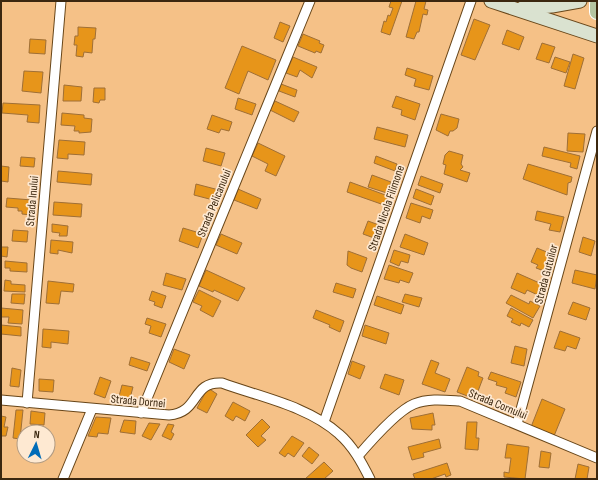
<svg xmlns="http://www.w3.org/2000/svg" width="598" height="480" viewBox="0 0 598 480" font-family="'Sofia Sans Condensed',sans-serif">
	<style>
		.building { fill: #e7951a; stroke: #9f6f36 }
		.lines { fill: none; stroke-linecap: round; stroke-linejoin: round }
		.minor-casing { stroke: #684619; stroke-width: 11 }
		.secondary-casing { stroke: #684619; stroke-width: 15 }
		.primary-casing { stroke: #fff; stroke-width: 16 }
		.minor { stroke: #fff; stroke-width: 9 }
		.secondary { stroke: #dae2d0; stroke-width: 13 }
		.primary { stroke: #b5c5a1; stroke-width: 14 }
		.labels { text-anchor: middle; stroke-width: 3.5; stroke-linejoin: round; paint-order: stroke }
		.street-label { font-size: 12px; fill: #3b270f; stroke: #fee9d2 }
	</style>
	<rect width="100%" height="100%" fill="#f5c187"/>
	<!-- building -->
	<g class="building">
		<polygon points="391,1 402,1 390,35 381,32 384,21 386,22 388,15 390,16 393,8 389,7"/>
		<polygon points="416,1 426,1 424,9 428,10 427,15 423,14 419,32 417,32 414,39 406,37"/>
		<polygon points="474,19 490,25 475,60 461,55"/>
		<polygon points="280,22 290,26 283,42 274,38"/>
		<polygon points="78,27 96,28 95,39 93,39 92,53 84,52 83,57 76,56 77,45 74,45 75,36 78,36"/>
		<polygon points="507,30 524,37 519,50 502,44"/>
		<polygon points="303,34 320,41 319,43 324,45 321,53 316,51 315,53 298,46"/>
		<polygon points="30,39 46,40 45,54 29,53"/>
		<polygon points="542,43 555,47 549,63 536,59"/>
		<polygon points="242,46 276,60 268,80 248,71 239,94 225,88"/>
		<polygon points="573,54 584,58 575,89 564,86"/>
		<polygon points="293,57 317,67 312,78 300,70 297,77 286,73"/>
		<polygon points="555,57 570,62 566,73 551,68"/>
		<polygon points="407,68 433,76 429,90 414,86 416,79 405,75"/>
		<polygon points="24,71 43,72 41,93 22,91"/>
		<polygon points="281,84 297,90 295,97 279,91"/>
		<polygon points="64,85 82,87 81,101 63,101"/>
		<polygon points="94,88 105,88 105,100 100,100 99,103 93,102"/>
		<polygon points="396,96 420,104 415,120 401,115 402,110 392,107"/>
		<polygon points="238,98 256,104 252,115 235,109"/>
		<polygon points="275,101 299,112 294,122 270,110"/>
		<polygon points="3,103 40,105 39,123 27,122 28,115 2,113"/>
		<polygon points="62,113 84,115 84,118 92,119 91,132 79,133 79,131 74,131 75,126 61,125"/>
		<polygon points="441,114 459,119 457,128 453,131 450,131 448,136 436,130"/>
		<polygon points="212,115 232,122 229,131 221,129 219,133 207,129"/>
		<polygon points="377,127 408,135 405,147 374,139"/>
		<polygon points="568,133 585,134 583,152 567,151"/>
		<polygon points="59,140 85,142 84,155 68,154 68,159 57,158"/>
		<polygon points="258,143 285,156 276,176 265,171 268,164 252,156"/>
		<polygon points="544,147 580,156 577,169 570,167 571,163 542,156"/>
		<polygon points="206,148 225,153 221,166 203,161"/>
		<polygon points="449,151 463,155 461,164 463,167 460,170 470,173 467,182 444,174 446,165 443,164 445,155"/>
		<polygon points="376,156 397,164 395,171 374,163"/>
		<polygon points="21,157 35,158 34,167 20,166"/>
		<polygon points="528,164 572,177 571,182 568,183 567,195 523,179"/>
		<polygon points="1,166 9,167 8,182 1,181"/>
		<polygon points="58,171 92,174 91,185 57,182"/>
		<polygon points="372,175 391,182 387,193 368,187"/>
		<polygon points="421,176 443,184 440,193 418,185"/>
		<polygon points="350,182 388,196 384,205 347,192"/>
		<polygon points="196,184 219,190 217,201 194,195"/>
		<polygon points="238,189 261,199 257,209 234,200"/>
		<polygon points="416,189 434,196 431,205 413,198"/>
		<polygon points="7,198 32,200 31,215 22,214 22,211 18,211 18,208 6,207"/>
		<polygon points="54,202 82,204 81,217 53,215"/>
		<polygon points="411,203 433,210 430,219 422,216 420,223 406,218"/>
		<polygon points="537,211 564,217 560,232 549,230 551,224 535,220"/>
		<polygon points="368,221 379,225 374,238 363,234"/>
		<polygon points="52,224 68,226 67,236 59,236 60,233 52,232"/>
		<polygon points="183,228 203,234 198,248 179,241"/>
		<polygon points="13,230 28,231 27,242 12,241"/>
		<polygon points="221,234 242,243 237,254 216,245"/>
		<polygon points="405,234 428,243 424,255 400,247"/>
		<polygon points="583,237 595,241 591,256 579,252"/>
		<polygon points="51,240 73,242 72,253 58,250 58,254 50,253"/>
		<polygon points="1,247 8,247 7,257 1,256"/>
		<polygon points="537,248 554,255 547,272 536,268 538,265 531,262"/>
		<polygon points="394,250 410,255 408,263 401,261 399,266 390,262"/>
		<polygon points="348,251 367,258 362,272 351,268 347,265"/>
		<polygon points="5,261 27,263 27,272 10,271 10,268 5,268"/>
		<polygon points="389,265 413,273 409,283 400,280 399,283 384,279"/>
		<polygon points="206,270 245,288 238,301 214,290 213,292 199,286"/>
		<polygon points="575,270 597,275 595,289 572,283"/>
		<polygon points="166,273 186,279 182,290 163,285"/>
		<polygon points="517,273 544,285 540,296 527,290 525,294 511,288"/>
		<polygon points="5,280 11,281 11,284 25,285 25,292 4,291"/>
		<polygon points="48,281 74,284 73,292 61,291 59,304 46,303"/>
		<polygon points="336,283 356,289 353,298 333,292"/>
		<polygon points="199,290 221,301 213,317 200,310 202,306 193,302"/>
		<polygon points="152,291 166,296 162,308 154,305 155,302 149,300"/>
		<polygon points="12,294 25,294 24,304 11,303"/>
		<polygon points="405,294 422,298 419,307 402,302"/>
		<polygon points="511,295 529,304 530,301 540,306 533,318 506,303"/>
		<polygon points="377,296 404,305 401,314 374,305"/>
		<polygon points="573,302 590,308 586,320 568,314"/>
		<polygon points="1,308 23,310 22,324 8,323 9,317 1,317"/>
		<polygon points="511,308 533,320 529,327 521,323 520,326 511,322 513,319 507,316"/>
		<polygon points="316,310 344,321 340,332 329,327 330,325 313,318"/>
		<polygon points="147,318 166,324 161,337 149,333 151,326 145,324"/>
		<polygon points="1,325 21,327 21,336 1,334"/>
		<polygon points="365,325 389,333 386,344 362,336"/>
		<polygon points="43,329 69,331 68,344 51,342 51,348 42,347"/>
		<polygon points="560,331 580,338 576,349 567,346 565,351 554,348"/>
		<polygon points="515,346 527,349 524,366 511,363"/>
		<polygon points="174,349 190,355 184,369 169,362"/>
		<polygon points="131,357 150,363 147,371 129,365"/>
		<polygon points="431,360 439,363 435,373 450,379 445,392 422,384"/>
		<polygon points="352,361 365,366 360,379 348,374"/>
		<polygon points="467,367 479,372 478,376 483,378 475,399 457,392"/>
		<polygon points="12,368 21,370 19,387 10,386"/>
		<polygon points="491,372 521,382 516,397 505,393 507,388 496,385 497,382 488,379"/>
		<polygon points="385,374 404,380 399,395 380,388"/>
		<polygon points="100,377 111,381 105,398 94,394"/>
		<polygon points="39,379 54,380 53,392 39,391"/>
		<polygon points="122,385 133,387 129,402 118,400"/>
		<polygon points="208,388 217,394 207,413 197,408"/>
		<polygon points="542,399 565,409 554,436 531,427"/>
		<polygon points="233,402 250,411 245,421 236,416 233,421 225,416"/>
		<polygon points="16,410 23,410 20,439 13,438"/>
		<polygon points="31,411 45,413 44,425 30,424"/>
		<polygon points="433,413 435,425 432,425 432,430 412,429 410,418"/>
		<polygon points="1,416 6,417 4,427 8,427 6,436 1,436"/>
		<polygon points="96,417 111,418 108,434 98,433 97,437 88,436"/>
		<polygon points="262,419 270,427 261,436 266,440 258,447 246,435"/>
		<polygon points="124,420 136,421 135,434 120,432"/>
		<polygon points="467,422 477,422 476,438 479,438 478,450 465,449"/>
		<polygon points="149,423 160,424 151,440 142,436"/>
		<polygon points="168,424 174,425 171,432 174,434 171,440 162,436"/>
		<polygon points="292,436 304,443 294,457 288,453 285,457 279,453"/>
		<polygon points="439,439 441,448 423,453 424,457 412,460 408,447"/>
		<polygon points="507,444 529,447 525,479 504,477 504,472 509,473 511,458 505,458"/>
		<polygon points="309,447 319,455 312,464 302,456"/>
		<polygon points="541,451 551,453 549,468 539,467"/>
		<polygon points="324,462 333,471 324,479 305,479"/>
		<polygon points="447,463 451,475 446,477 445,474 431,479 415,479 413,474"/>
		<polygon points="578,464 589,467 587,479 575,479"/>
	</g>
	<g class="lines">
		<!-- minor casing -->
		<g class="minor-casing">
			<g id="minor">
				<path d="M 1,400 L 169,415 C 200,413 191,381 222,383 C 260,397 308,406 339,434 C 353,446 362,463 370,479"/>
				<polyline points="27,403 61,1"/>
				<polyline points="141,413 310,1"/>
				<polyline points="324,422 471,1"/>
				<polyline points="517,424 597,131"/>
				<path d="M 358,456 C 370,442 397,411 414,404 C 428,398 445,400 460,401 L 597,458"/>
				<polyline points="63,479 92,409"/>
			</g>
		</g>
		<!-- secondary casing -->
		<g class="secondary-casing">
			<g id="secondary">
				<polyline points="491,1 597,36"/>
				<polyline points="522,8 552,6 580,1"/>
			</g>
		</g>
		<!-- primary casing -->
		<g class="primary-casing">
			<polyline id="primary" points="597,4 597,12"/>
		</g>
		<!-- minor -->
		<use href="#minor" class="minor"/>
		<!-- secondary -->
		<use href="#secondary" class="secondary"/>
		<!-- primary -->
		<use href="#primary" class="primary"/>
	</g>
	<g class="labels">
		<!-- street labels -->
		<g class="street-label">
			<text transform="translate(32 201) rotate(-85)" y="4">Strada Inului</text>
			<text transform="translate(214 203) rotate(-68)" y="4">Strada Pelicanului</text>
			<text transform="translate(386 208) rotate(-71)" y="4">Strada Nicola Filimone</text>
			<text transform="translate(546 274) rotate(-75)" y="4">Strada Gutuilor</text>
			<text transform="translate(138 401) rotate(5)" y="4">Strada Dornei</text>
			<text transform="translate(498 404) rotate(22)" y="4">Strada Cornului</text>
		</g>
	</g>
	<!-- border -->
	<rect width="598" height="480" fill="none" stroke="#3b270f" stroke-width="4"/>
	<!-- north arrow -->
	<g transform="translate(36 444) rotate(5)"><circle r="19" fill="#fee9d2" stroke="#b09b84"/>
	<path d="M0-3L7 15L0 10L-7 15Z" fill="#016cb8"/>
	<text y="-6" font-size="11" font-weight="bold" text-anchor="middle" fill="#3b270f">N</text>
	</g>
</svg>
